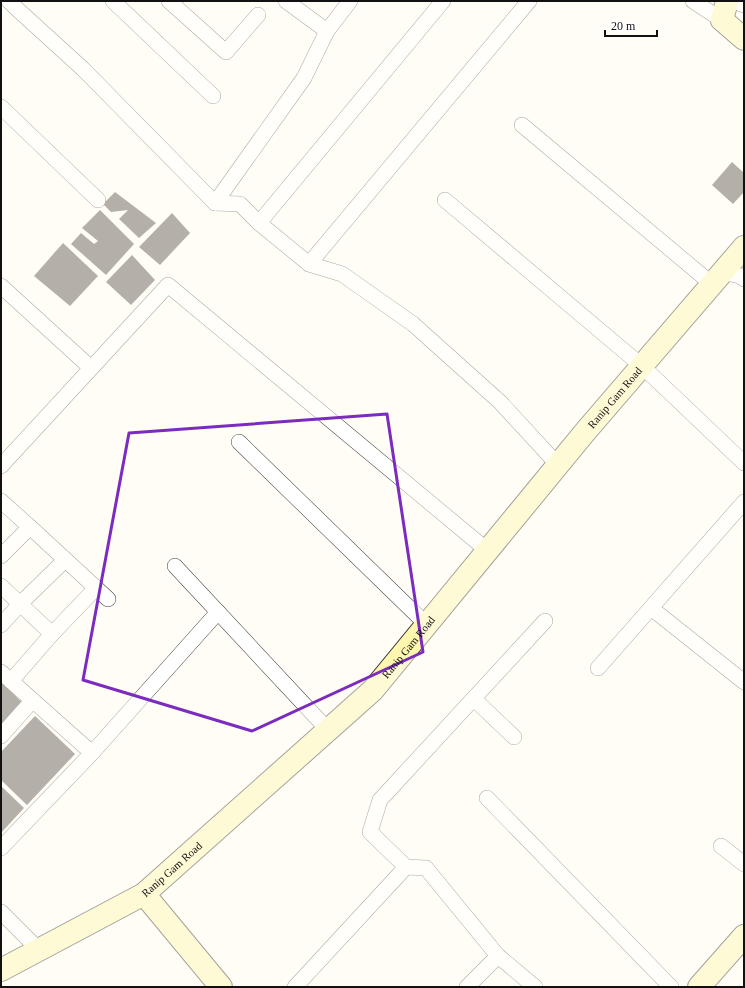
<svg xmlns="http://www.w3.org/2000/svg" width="745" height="988" viewBox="0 0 745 988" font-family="Georgia,serif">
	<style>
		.building { fill: #5a524d }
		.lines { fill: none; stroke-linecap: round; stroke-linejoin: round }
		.street-casing { stroke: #444; stroke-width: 16 }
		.secondary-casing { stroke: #333; stroke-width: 24 }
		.street { stroke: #fff; stroke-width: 15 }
		.secondary { stroke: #fff6b0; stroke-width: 22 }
		.marked { fill: none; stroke: #7b2cbf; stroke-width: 3; stroke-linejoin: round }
		.labels { text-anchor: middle; stroke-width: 4; stroke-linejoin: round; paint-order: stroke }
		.street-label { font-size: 11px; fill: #111; stroke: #fff }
	</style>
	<rect width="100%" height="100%" fill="#fffdf5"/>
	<!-- building -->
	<g class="building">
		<polygon points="732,162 744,173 744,192 733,204 712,185"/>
		<polygon points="115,192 156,223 139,238 119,219 128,210 111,212 103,204"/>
		<polygon points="100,210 134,244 106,275 71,244 81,233 94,244 98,241 82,228"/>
		<polygon points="172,213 190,233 160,265 139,247"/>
		<polygon points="63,243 98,276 70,306 34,276"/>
		<polygon points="132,255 155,280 131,305 106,282"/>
		<polygon points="1,682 25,705 1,730"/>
		<polygon points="35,716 75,754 27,805 1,780 1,752"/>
		<polygon points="1,786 24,808 1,833"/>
	</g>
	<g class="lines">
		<!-- street casing -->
		<g class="street-casing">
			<g id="street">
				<polyline points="9,1 16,8 83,69 215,203 240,204 259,223 309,264 342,274 413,324 500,402 558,465"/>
				<polyline points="113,1 213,96"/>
				<polyline points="169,1 226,52 258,15"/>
				<polyline points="286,1 327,31"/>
				<polyline points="693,1 722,20"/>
				<polyline points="734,1 744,5"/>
				<polyline points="1,107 98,200"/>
				<polyline points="522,125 712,284"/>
				<polyline points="445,200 642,366 744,463"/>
				<polyline points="215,203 304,78 327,31 350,1"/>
				<polyline points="259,223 443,1"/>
				<polyline points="309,264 529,1"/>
				<polyline points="722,272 740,276 744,279"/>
				<polyline points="1,286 91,368"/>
				<polyline points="239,442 427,625"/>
				<polyline points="1,466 168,285 488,551"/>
				<polyline points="1,501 30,527 1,556"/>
				<polyline points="30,527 108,599"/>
				<polyline points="175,566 328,730"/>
				<polyline points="1,586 52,634"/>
				<polyline points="651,608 744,682"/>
				<polyline points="1,625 20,604 65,560"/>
				<polyline points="598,668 744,502"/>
				<polyline points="1,672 92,753"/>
				<polyline points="11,681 52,634 96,588"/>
				<polyline points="474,699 514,737"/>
				<polyline points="1,736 32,701"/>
				<polyline points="487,798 671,987"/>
				<polyline points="721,846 744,864"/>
				<polyline points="1,848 92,753 218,612"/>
				<polyline points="1,912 39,950"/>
				<polyline points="295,987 406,867"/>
				<polyline points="467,987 498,956"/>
				<polyline points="535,987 498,956 426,868 406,867 370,832 380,800 545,621"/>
			</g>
		</g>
		<!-- secondary casing -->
		<g class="secondary-casing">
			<g id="secondary">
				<polyline points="727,1 722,20 744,39"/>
				<polyline points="144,894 221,987"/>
				<path id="s1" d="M 1,970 L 144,894 L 373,690 L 585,432 L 744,247"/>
				<polyline points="699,987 744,936"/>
			</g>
		</g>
		<!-- street -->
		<use href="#street" class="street"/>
		<!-- secondary -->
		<use href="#secondary" class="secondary"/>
	</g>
	<!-- marked area -->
	<path d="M0 0H745V988H0ZM 387,414 L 423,652 L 252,731 L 83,680 L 129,433 Z" fill="#fffdf5" fill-opacity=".55" fill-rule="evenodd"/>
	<path class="marked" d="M 387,414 L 423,652 L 252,731 L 83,680 L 129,433 Z"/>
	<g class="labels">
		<!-- street labels -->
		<g class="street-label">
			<text dy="4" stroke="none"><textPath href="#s1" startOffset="848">Ranip Gam Road</textPath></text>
			<text dy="4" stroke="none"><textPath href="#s1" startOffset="524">Ranip Gam Road</textPath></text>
			<text dy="4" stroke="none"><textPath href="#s1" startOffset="199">Ranip Gam Road</textPath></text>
		</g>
	</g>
	<!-- border -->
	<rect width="745" height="988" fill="none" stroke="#111111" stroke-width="4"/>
	<!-- scale -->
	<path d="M605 30v6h52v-6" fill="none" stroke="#111111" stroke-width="2"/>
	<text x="611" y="30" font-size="12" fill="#111111" stroke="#ffffff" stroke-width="3" paint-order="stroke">20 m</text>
</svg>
